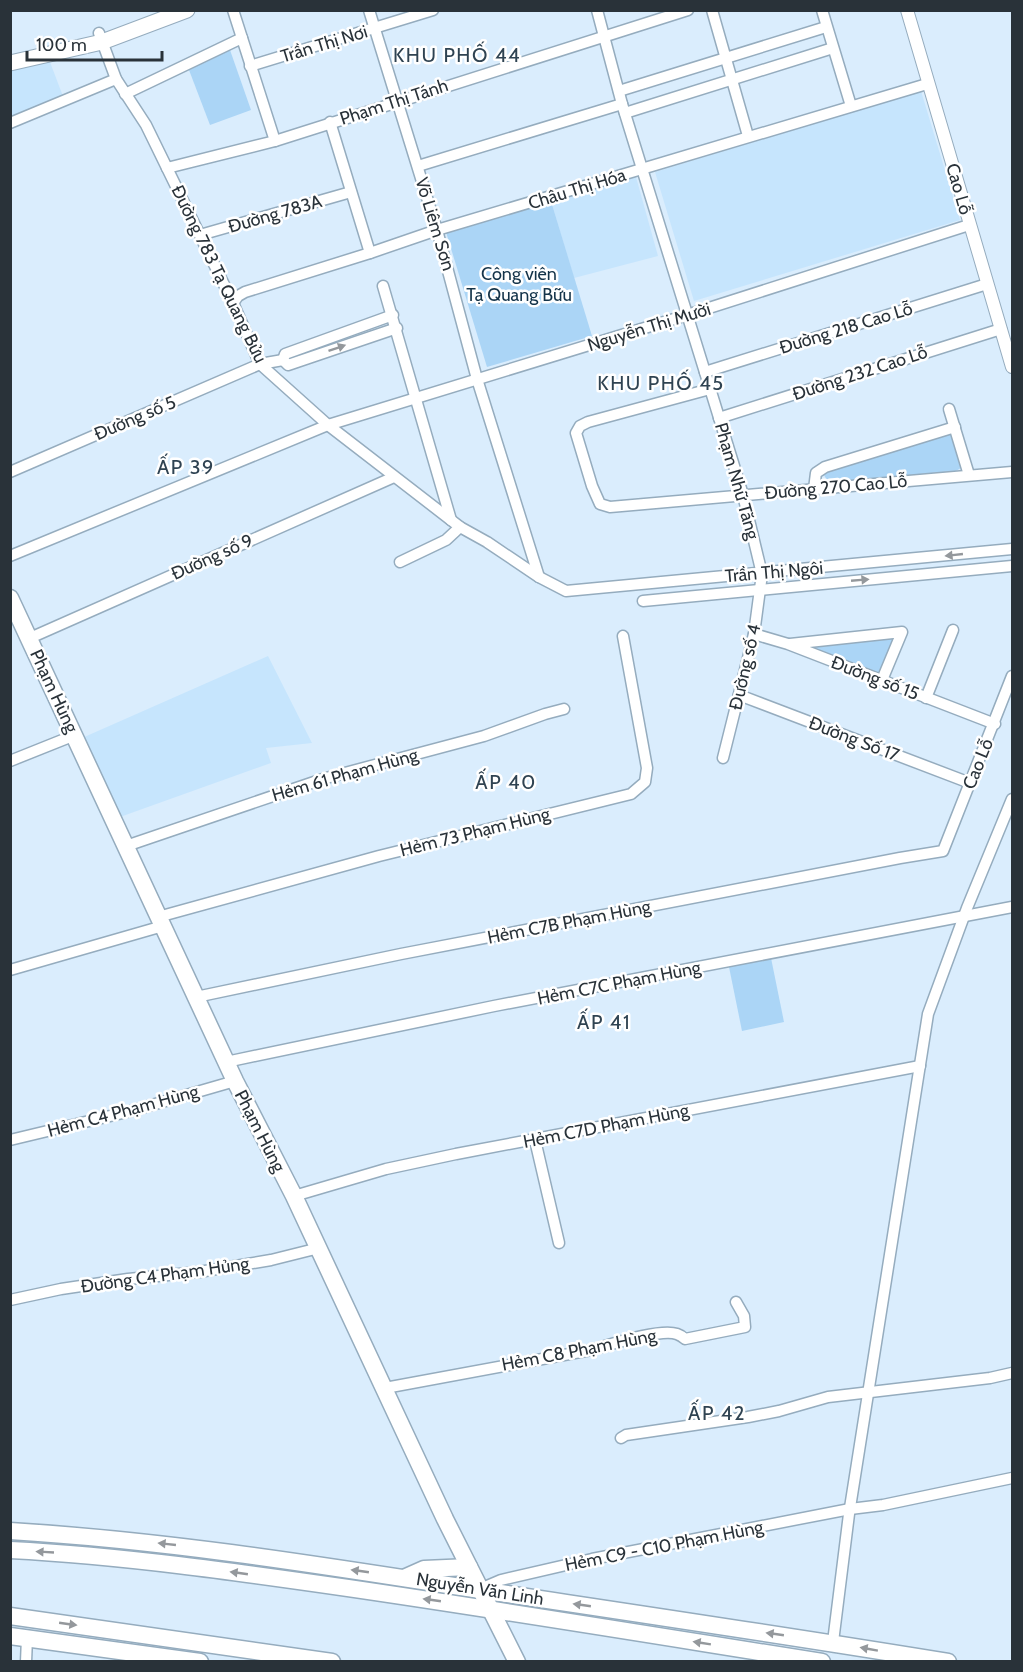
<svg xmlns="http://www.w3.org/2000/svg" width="1023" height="1672" viewBox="0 0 1023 1672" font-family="Cabin,sans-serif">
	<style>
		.built { fill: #c6e5fd }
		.green { fill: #abd5f6 }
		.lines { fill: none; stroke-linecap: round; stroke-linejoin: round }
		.minor-casing { stroke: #95acbe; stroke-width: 13 }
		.tertiary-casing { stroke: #95acbe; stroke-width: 14 }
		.secondary-casing { stroke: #95acbe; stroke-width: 17 }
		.primary-casing { stroke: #95acbe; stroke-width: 19 }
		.trunk-casing { stroke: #95acbe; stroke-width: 19 }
		.minor { stroke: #fff; stroke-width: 10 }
		.tertiary { stroke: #fff; stroke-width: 12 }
		.secondary { stroke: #fff; stroke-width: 15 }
		.primary { stroke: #fff; stroke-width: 16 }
		.trunk { stroke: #fff; stroke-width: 16 }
		.oneway { fill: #94989c }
		.labels { text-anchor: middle; stroke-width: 5; stroke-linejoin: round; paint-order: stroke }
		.street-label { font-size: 18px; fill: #293239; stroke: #fff }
		.park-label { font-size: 18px; fill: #14344a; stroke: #fff }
		.neighbourhood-label { font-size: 20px; letter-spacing: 1.5px; fill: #2f4352; stroke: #fff }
	</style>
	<rect width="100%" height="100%" fill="#daedfd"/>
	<!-- built -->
	<g class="built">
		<polygon points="50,62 64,99 11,119 11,70"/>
		<polygon points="921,91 960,220 694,301 655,172"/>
		<polygon points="636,177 658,256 574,278 551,201"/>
		<polygon points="268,656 312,743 266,748 271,763 120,817 82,738"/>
	</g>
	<!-- green -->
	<g class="green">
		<polygon points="230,50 251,110 210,125 189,70"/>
		<polygon points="551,201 592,336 487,367 446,232"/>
		<polygon points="953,430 964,466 956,471 828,482 824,475 828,471"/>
		<polygon points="899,634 881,676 808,647"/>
		<polygon points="771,958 784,1022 742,1031 729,967"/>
	</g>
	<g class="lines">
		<!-- minor casing -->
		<g class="minor-casing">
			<g id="minor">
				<polyline points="233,10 275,141"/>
				<polyline points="369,10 437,230 477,379 539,577"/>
				<polyline points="597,10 622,104 743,495 762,574 754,634 723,758"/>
				<polyline points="712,10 748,136"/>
				<polyline points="822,10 851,106"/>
				<polyline points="99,33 116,79 146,125 233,303 260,364 328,425 460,527 487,542 539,577 566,591 1012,549"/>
				<polyline points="250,66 433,10"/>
				<polyline points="619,91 826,27"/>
				<polyline points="125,94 242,38"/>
				<polyline points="625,113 833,48"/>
				<polyline points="330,122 370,253"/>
				<polyline points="10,123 116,79"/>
				<polyline points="418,166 622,104"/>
				<polyline points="167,168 275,141 688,10"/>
				<polyline points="200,235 351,192"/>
				<polyline points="383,286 451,520"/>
				<polyline points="233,303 238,296 245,292 370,253 437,230 927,84"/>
				<polyline points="283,360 288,365 397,328"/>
				<polyline points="283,360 285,354 393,315"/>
				<polyline points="705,372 987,284"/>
				<polyline points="710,389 588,422 580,426 576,433 592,486 600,504 610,507 1012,472"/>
				<polyline points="949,409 969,475"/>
				<polyline points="719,418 1001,329"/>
				<polyline points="10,472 260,364 283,360"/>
				<polyline points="814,489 816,473 825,467 955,427"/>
				<polyline points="10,556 328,425 687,315 969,225"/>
				<polyline points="400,562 446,540 460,527"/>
				<polyline points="643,601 1012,566"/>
				<polyline points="754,634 788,644 995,724"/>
				<polyline points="30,638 394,477"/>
				<polyline points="790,644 902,632 882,680"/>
				<polyline points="739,695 970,783"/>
				<polyline points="926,698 953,630"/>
				<polyline points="10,761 75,735"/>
				<polyline points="126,846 326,778 484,736 545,714 564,709"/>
				<polyline points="158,917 379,856 631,794 645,782 647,768 623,636"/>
				<polyline points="10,970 163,926"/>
				<polyline points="196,997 401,954 900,858 943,851 1012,676"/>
				<polyline points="226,1062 494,1006 1012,907"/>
				<polyline points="10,1140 131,1111 235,1081"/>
				<polyline points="535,1140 559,1243"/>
				<polyline points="294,1196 386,1169 456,1154 920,1066"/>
				<polyline points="10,1300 61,1289 128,1279 199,1272 271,1260 319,1248"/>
				<path d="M 385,1388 L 591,1350 C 609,1345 660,1328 677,1334 C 680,1335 683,1337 685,1339 L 745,1327 L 744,1316 L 736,1302"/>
				<polyline points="621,1438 626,1435 748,1417 779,1411 828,1397 990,1378 1012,1373"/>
				<polyline points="480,1589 501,1580 592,1559 850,1509 883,1505 1012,1478"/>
				<polyline points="833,1642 849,1514 928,1014 967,908 1012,799"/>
				<polyline points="26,1662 27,1638"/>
			</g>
		</g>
		<!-- tertiary casing -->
		<g class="tertiary-casing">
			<polyline id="tertiary" points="907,10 1012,367"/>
		</g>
		<!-- secondary casing -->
		<g class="secondary-casing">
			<polyline id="secondary" points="10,63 102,42 187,10"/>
		</g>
		<!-- primary casing -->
		<g class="primary-casing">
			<g id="primary">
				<polyline points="10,598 235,1081 294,1196 445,1519 517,1662"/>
				<path d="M 10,1531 C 159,1540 307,1563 454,1586 C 619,1611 783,1635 948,1662"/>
				<polyline points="406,1577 424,1569 469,1567"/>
				<polyline points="10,1636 200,1662"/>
			</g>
		</g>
		<!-- trunk casing -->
		<g class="trunk-casing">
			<g id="trunk">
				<path d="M 10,1550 C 124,1556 236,1572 348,1588 C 506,1611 664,1637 822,1662"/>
				<polyline points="10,1616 332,1662"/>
			</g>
		</g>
		<!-- minor -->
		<use href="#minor" class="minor"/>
		<!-- tertiary -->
		<use href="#tertiary" class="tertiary"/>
		<!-- secondary -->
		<use href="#secondary" class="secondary"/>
		<!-- primary -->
		<use href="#primary" class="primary"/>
		<!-- trunk -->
		<use href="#trunk" class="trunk"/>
	</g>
	<!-- one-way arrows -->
	<defs><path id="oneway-solid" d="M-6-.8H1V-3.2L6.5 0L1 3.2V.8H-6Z" transform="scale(1.5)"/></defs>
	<g class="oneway">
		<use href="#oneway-solid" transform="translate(337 348) rotate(-19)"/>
		<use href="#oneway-solid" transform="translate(954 555) rotate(174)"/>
		<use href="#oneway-solid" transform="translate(860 580) rotate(-5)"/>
		<use href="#oneway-solid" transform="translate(167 1544) rotate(-174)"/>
		<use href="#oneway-solid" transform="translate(45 1552) rotate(-177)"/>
		<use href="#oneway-solid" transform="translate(360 1571) rotate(-172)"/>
		<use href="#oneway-solid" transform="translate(239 1573) rotate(-172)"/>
		<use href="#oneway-solid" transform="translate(432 1600) rotate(-172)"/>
		<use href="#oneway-solid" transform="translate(582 1605) rotate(-172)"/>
		<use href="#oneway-solid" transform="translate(68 1624) rotate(8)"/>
		<use href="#oneway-solid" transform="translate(775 1634) rotate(-172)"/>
		<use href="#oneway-solid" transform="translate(702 1643) rotate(-171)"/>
		<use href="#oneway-solid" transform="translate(869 1649) rotate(-170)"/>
	</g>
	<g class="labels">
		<!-- street labels -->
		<g class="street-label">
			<text transform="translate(324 44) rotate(-17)" y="6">Trần Thị Nơi</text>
			<text transform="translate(394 102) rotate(-18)" y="6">Phạm Thị Tánh</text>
			<text transform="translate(577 189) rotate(-17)" y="6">Châu Thị Hóa</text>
			<text transform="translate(959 189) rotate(74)" y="6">Cao Lỗ</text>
			<text transform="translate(275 214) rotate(-16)" y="6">Đường 783A</text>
			<text transform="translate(435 224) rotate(73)" y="6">Võ Liêm Sơn</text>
			<text transform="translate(219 274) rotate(64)" y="6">Đường 783 Tạ Quang Bửu</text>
			<text transform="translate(649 327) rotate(-17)" y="6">Nguyễn Thị Mười</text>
			<text transform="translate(846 328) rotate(-17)" y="6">Đường 218 Cao Lỗ</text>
			<text transform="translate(860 373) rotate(-18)" y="6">Đường 232 Cao Lỗ</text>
			<text transform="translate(135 418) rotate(-23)" y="6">Đường số 5</text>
			<text transform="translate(737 481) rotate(74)" y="6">Phạm Nhữ Tăng</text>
			<text transform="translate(836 487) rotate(-5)" y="6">Đường 270 Cao Lỗ</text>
			<text transform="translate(212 557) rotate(-24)" y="6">Đường số 9</text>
			<text transform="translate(774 572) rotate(-5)" y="6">Trần Thị Ngôi</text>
			<text transform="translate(745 667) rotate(-77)" y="6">Đường số 4</text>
			<text transform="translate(875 678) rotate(21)" y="6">Đường số 15</text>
			<text transform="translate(54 691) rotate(65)" y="6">Phạm Hùng</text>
			<text transform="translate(854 739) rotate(21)" y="6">Đường Số 17</text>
			<text transform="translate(978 764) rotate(-68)" y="6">Cao Lỗ</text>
			<text transform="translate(345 775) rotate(-16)" y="6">Hẻm 61 Phạm Hùng</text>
			<text transform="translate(475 832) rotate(-14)" y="6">Hẻm 73 Phạm Hùng</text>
			<text transform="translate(569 922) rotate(-11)" y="6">Hẻm C7B Phạm Hùng</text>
			<text transform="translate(619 983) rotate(-11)" y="6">Hẻm C7C Phạm Hùng</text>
			<text transform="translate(123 1111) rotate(-15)" y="6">Hẻm C4 Phạm Hùng</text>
			<text transform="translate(606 1126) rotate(-11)" y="6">Hẻm C7D Phạm Hùng</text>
			<text transform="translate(260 1131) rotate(63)" y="6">Phạm Hùng</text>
			<text transform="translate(165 1275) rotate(-8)" y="6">Đường C4 Phạm Hủng</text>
			<text transform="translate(579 1350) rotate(-11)" y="6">Hẻm C8 Phạm Hùng</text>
			<text transform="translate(664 1546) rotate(-11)" y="6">Hẻm C9 - C10 Phạm Hùng</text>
			<text transform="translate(480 1589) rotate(9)" y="6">Nguyễn Văn Linh</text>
		</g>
		<!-- park labels -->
		<g class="park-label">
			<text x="519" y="280">Công viên<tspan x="519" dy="21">Tạ Quang Bữu</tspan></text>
		</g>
		<!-- neighbourhood labels -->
		<g class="neighbourhood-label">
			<text x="457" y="62">KHU PHỐ 44</text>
			<text x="661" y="390">KHU PHỐ 45</text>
			<text x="186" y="474">ẤP 39</text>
			<text x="506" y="789">ẤP 40</text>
			<text x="604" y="1029">ẤP 41</text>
			<text x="717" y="1420">ẤP 42</text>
		</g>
	</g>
	<!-- border -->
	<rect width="1023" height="1672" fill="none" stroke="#293239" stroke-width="24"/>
	<!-- scale -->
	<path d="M27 51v9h135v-9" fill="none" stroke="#293239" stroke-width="3"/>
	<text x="36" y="51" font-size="18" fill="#293239" stroke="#ffffff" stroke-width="4.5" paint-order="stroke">100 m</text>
</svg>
